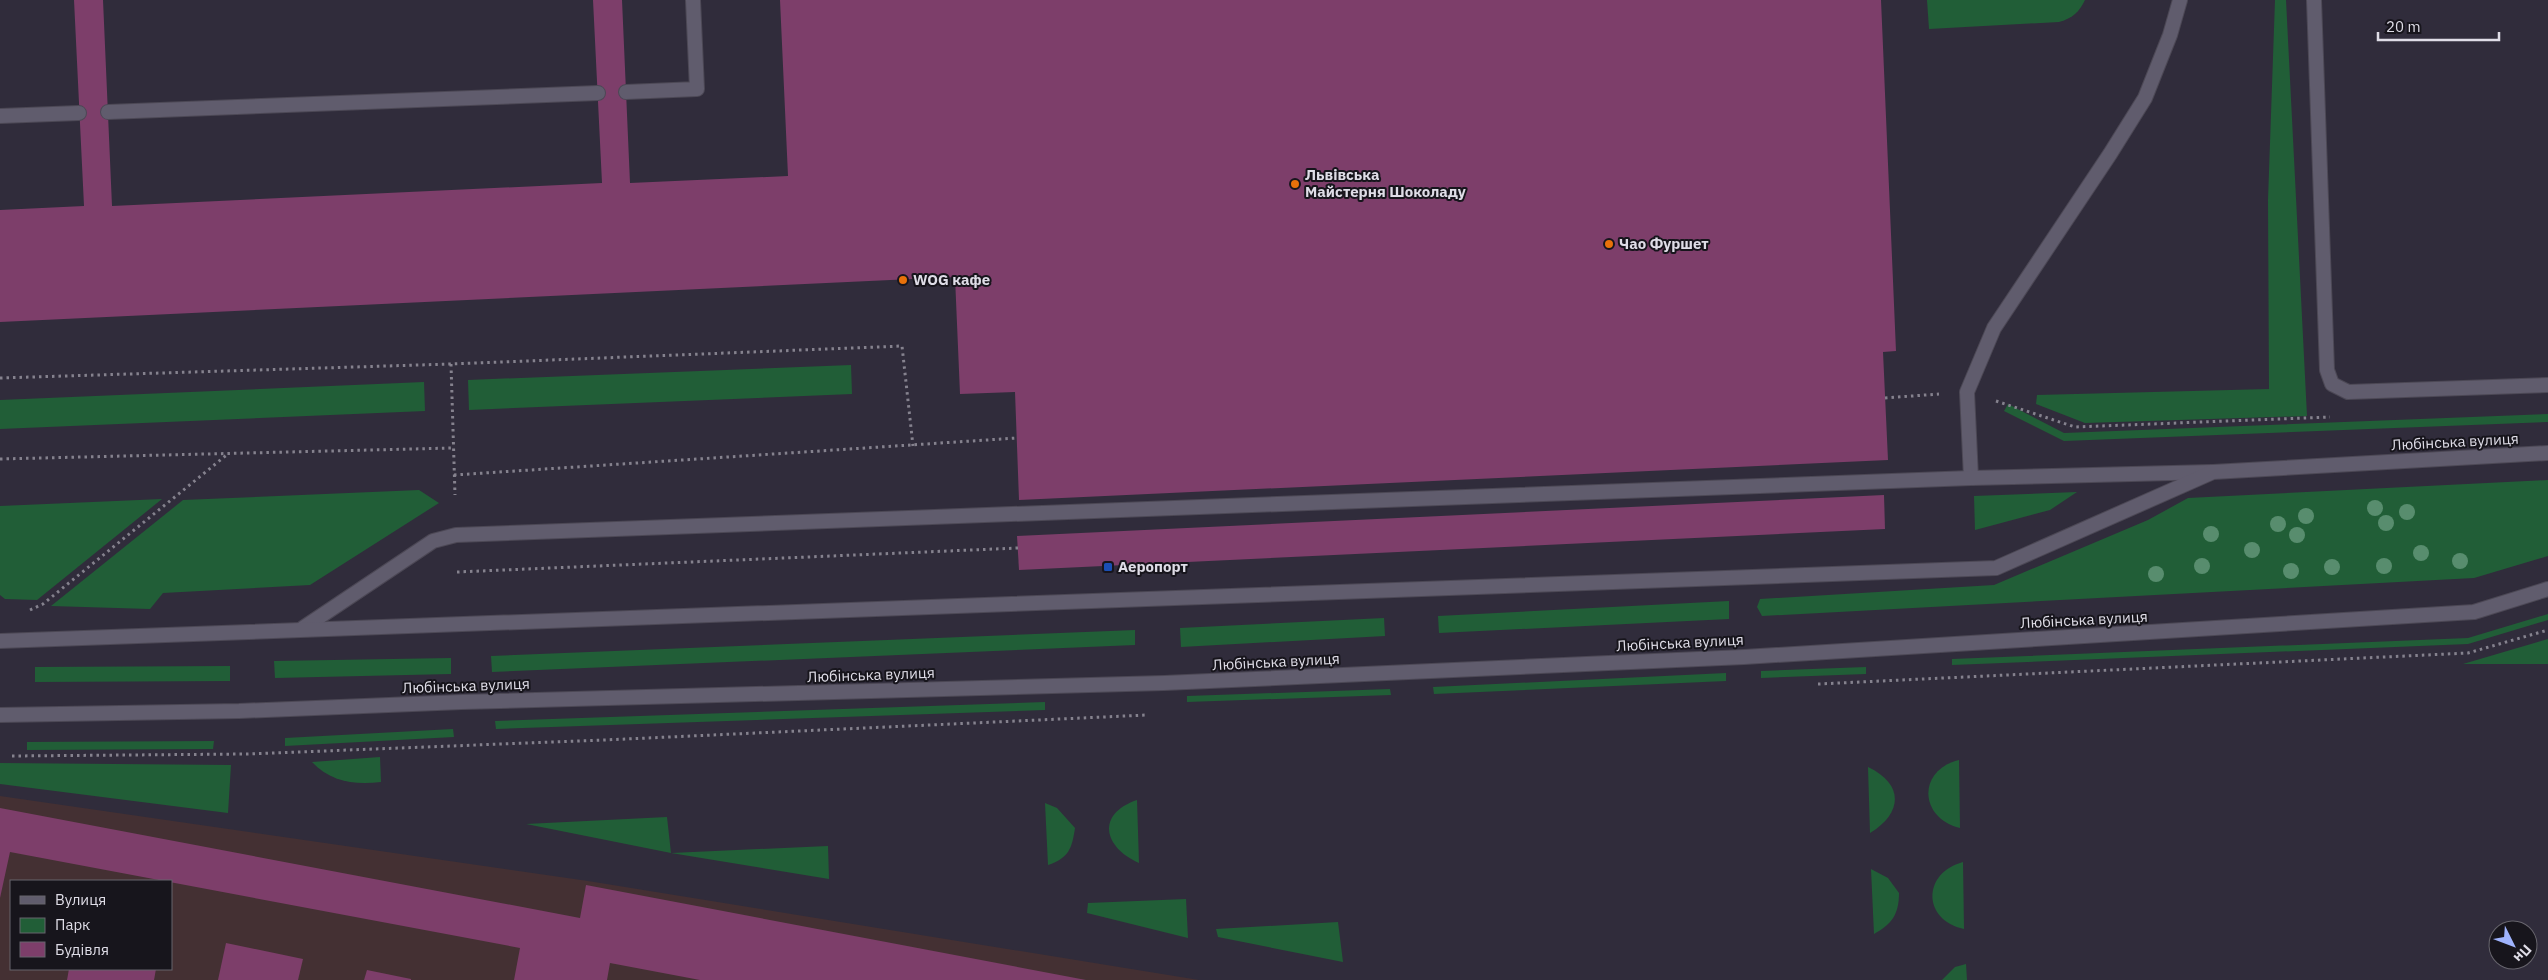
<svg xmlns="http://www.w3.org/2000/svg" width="2548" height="980" viewBox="0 0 2548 980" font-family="'IBM Plex Sans',sans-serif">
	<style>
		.industrial { fill: #443033; fill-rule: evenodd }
		.green { fill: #215e37 }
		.building { fill: #7d3e6a }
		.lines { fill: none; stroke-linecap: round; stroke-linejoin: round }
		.service-casing { stroke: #4c4855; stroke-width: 16 }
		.tertiary-casing { stroke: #4c4855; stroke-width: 16 }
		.path { stroke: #85828e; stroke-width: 3; stroke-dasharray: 2.5 4; stroke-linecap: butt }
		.service { stroke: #605c6d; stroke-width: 14 }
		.tertiary { stroke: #605c6d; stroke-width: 14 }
		.tree { fill: #588d6e }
		.food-dot { fill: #e8710a; stroke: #17151c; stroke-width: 2 }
		.transit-dot { fill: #1a4fb4; stroke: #17151c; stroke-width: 2 }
		.labels { text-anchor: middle; stroke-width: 4; stroke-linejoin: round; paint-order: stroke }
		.poi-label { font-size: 15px; font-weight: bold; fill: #dfdde7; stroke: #17151c; text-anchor: start }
		.street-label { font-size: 15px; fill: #dfdde7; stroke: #17151c }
	</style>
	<rect width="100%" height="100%" fill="#302c3b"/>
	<!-- industrial -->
	<path class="industrial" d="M 0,796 L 588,881 L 1199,980 L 0,980 ZM 11,881 L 171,881 L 171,969 L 11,969 Z"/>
	<!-- green -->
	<g class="green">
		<path d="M 1927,0 L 2085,0 C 2079,12 2073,18 2059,22 L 1929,29 Z"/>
		<polygon points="2275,0 2286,0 2307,416 2085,423 2036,404 2037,395 2269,389 2268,200"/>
		<polygon points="851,365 852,394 469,410 468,380"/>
		<polygon points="424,382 425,411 0,429 0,400"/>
		<polygon points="2008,404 2064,433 2548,414 2548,422 2064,441 2004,411"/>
		<polygon points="2548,480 2548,556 2474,578 1762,616 1757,607 1760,599 1994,585 2148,520 2188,498"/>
		<polygon points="419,490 439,503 310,585 163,593 150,609 51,606 183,500"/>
		<polygon points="2077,492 2050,510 1975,530 1974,496"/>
		<polygon points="162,499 37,600 5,599 0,595 0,506"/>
		<polygon points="1729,601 1729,619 1439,633 1438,616"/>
		<polygon points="2548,614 2548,620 2468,644 1952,665 1952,659 2468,638"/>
		<polygon points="1384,618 1385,636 1181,647 1180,628"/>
		<polygon points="1135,630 1135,645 492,672 491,656"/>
		<polygon points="2548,639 2548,664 2463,664"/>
		<polygon points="451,658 451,674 275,678 274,661"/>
		<polygon points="230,666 230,681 35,682 35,667"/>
		<polygon points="1866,667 1866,674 1761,678 1761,671"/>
		<polygon points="1726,673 1726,681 1434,694 1433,687"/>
		<polygon points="1390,689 1391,695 1187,702 1187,696"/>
		<polygon points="1045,702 1045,710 496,729 495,721"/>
		<polygon points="453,729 454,737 285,746 285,738"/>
		<polygon points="214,741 213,749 27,750 27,742"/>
		<path d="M 380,757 L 381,782 C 354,785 331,782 312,762 Z"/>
		<path d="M 1959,760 L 1960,828 C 1919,818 1917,770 1959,760 Z"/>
		<polygon points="0,763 231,765 228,813 0,784"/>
		<path d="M 1868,767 C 1904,784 1903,813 1870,833 Z"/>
		<path d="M 1137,800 L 1139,863 C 1103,847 1096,814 1137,800 Z"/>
		<path d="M 1045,803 L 1057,808 L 1075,828 C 1072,848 1069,858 1048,865 Z"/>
		<polygon points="667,817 671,853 828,846 829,879 671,853 526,824"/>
		<path d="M 1963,862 L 1964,929 C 1922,920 1922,873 1963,862 Z"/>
		<path d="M 1871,869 L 1888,878 L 1899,893 C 1899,914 1892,924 1874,934 Z"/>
		<polygon points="1186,899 1188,938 1087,913 1088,903"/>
		<polygon points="1338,922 1343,962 1218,937 1216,929"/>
		<polygon points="1966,964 1967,980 1942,980 1955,967"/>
	</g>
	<!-- building -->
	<g class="building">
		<polygon points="74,0 103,0 112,206 602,183 593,0 622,0 630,183 788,176 780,0 1881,0 1896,351 1883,352 1888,460 1019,500 1015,392 960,394 955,277 0,322 0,210 84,206"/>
		<polygon points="1884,495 1885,529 1019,570 1017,536"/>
		<polygon points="0,808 580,918 586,885 1086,980 700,980 610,963 607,980 514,980 520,948 10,852 0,898"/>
		<polygon points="226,943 303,959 298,980 218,980"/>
		<polygon points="69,969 156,969 154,980 67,980"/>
		<polygon points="367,970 411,979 411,980 364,980"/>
	</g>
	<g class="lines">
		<!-- service casing -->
		<g class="service-casing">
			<g id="service">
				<polyline points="2314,0 2327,370 2332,384 2348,392 2548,385"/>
				<polyline points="626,92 697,89 693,0"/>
				<polyline points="108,112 598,93"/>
				<polyline points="0,116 79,113"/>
				<polyline points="1971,478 1967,392 1994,328 2110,154 2145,98 2170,35 2180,0"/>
				<polyline points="303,628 433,541 456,535 1971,478 2212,472"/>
			</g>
		</g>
		<!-- tertiary casing -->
		<g class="tertiary-casing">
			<g id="tertiary">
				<polyline points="0,641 1996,568 2213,472 2548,453"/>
				<polyline points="0,715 239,711 462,702 1164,683 1744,657 2474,612 2548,589"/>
			</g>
		</g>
		<!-- path -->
		<g class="path">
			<polyline points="451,364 455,495"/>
			<polyline points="0,378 451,364 902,346 913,446"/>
			<polyline points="1885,398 1939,394"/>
			<polyline points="1996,401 2075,427 2330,417"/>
			<polyline points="0,459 453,448"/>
			<polyline points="454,475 1017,438"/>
			<polyline points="457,572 1018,548"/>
			<polyline points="30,610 43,604 229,453"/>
			<polyline points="1818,684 2468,653 2548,630"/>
			<polyline points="12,756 247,754 604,740 1147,715"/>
		</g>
		<!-- service -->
		<use href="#service" class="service"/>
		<!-- tertiary -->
		<use href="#tertiary" class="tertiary"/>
	</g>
	<!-- trees -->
	<g class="tree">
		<circle cx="2375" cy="508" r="8"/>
		<circle cx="2407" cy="512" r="8"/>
		<circle cx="2306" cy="516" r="8"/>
		<circle cx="2386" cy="523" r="8"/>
		<circle cx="2278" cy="524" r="8"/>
		<circle cx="2211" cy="534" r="8"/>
		<circle cx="2297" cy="535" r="8"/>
		<circle cx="2252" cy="550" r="8"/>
		<circle cx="2421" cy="553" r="8"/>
		<circle cx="2460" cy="561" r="8"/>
		<circle cx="2202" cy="566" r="8"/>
		<circle cx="2384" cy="566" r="8"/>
		<circle cx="2332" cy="567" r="8"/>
		<circle cx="2291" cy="571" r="8"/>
		<circle cx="2156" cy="574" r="8"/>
	</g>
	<!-- markers -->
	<g class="food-dot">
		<circle cx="1295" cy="184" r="5"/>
		<circle cx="1609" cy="244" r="5"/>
		<circle cx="903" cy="280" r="5"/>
	</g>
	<rect class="transit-dot" x="1103" y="562" width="10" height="10" rx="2.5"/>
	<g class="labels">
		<!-- poi labels -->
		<g class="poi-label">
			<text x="1305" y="180">Львівська<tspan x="1305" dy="17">Майстерня Шоколаду</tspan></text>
			<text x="1619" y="249">Чао Фуршет</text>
			<text x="913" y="285">WOG кафе</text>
			<text x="1118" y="572">Аеропорт</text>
		</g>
		<!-- street labels -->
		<g class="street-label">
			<text transform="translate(2455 442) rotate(-3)" y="5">Любінська вулиця</text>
			<text transform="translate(2084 620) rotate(-3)" y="5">Любінська вулиця</text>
			<text transform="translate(1680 643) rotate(-3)" y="5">Любінська вулиця</text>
			<text transform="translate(1276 662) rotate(-3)" y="5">Любінська вулиця</text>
			<text transform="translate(871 675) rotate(-2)" y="5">Любінська вулиця</text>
			<text transform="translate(466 686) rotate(-2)" y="5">Любінська вулиця</text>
		</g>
	</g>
	<!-- legend -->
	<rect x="10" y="880" width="162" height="90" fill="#17151c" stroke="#67656d"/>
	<rect x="20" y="896" width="25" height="8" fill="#605c6d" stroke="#67656d"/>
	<text x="55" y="905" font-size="15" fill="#dfdde7">Вулиця</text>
	<rect x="20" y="918" width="25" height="15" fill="#215e37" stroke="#67656d"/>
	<text x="55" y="930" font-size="15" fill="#dfdde7">Парк</text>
	<rect x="20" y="942" width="25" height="15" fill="#7d3e6a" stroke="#67656d"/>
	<text x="55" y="955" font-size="15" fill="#dfdde7">Будівля</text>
	<!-- north arrow -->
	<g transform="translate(2513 945) rotate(132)"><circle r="24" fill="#17151c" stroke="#67656d"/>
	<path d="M0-4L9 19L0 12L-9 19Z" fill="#9fb3fd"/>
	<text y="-8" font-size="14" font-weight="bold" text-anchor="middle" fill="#dfdde7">Пн</text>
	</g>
	<!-- scale -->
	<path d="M2378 32v8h121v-8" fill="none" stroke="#dfdde7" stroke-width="2.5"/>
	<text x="2386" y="32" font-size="15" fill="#dfdde7" stroke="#17151c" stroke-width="4" paint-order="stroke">20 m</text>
</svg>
